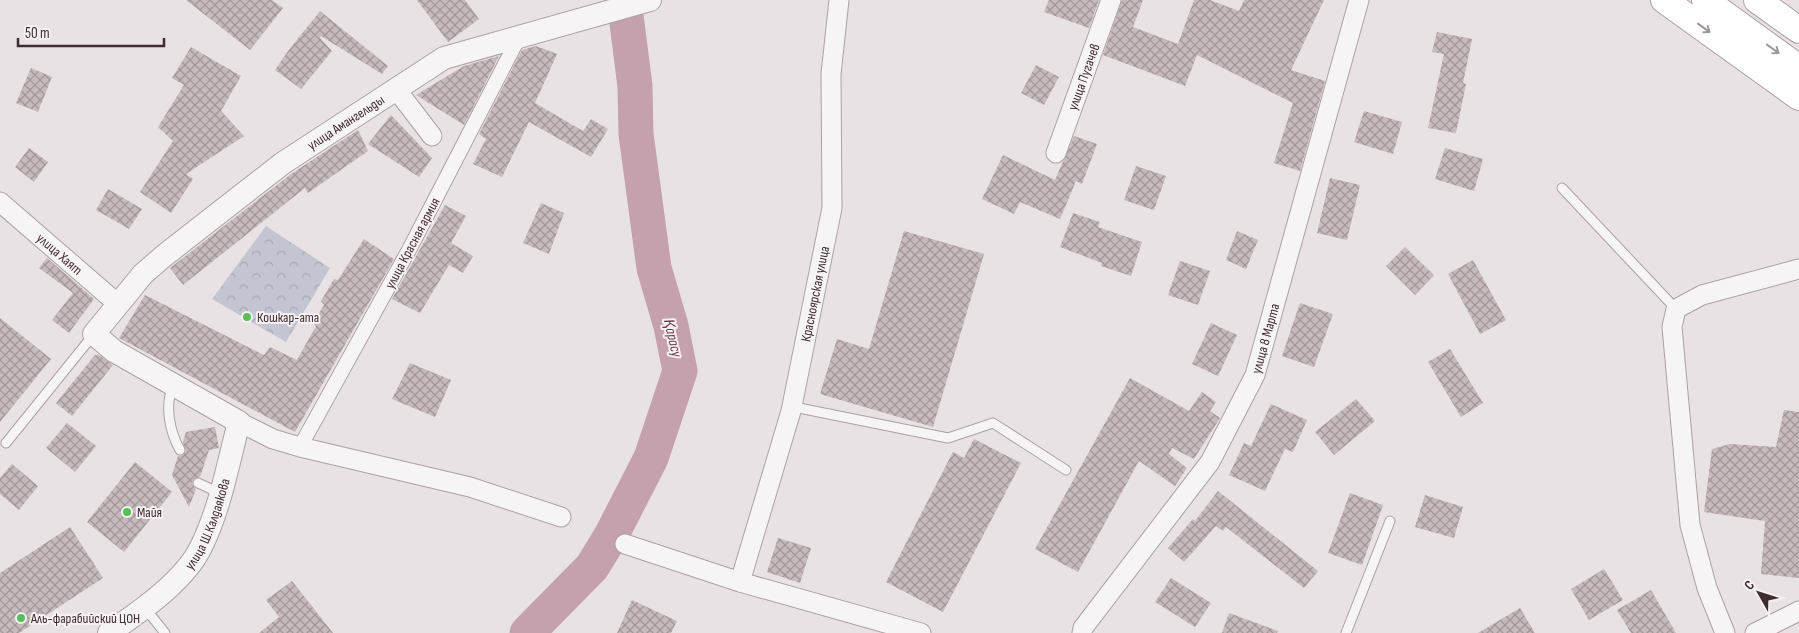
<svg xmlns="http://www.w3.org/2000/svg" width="1799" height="633" viewBox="0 0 1799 633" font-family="'Sofia Sans Condensed',sans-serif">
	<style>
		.forest { fill: url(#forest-crowns) }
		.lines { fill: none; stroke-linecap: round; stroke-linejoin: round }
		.river { stroke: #c5a1ad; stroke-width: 35 }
		.building { fill: url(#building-cross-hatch) }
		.service-casing { stroke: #aca0a3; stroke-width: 11 }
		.pedestrian-casing { stroke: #aca0a3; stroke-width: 16 }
		.minor-casing { stroke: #aca0a3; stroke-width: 21 }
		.tertiary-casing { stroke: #aca0a3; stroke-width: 24 }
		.secondary-casing { stroke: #aca0a3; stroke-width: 28 }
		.service { stroke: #f7f4f5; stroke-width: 9 }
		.pedestrian { stroke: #f7f4f5; stroke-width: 14 }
		.minor { stroke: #f7f4f5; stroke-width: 19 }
		.tertiary { stroke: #f7f4f5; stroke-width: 22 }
		.secondary { stroke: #fff; stroke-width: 26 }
		.oneway { stroke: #9f9698 }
		.poi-dot { fill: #55c055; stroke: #f6f1f3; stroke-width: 2 }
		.labels { text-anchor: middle; stroke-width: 4; stroke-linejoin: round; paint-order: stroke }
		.street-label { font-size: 14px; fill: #3f2c30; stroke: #f6f1f3 }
		.poi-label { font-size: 14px; fill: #3f2c30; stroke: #f6f1f3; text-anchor: start }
		.water-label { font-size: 15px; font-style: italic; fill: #6e3a4a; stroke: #f6f1f3 }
	</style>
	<defs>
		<pattern id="forest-crowns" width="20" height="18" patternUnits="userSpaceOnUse" patternTransform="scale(1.25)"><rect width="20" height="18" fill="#c4c5d2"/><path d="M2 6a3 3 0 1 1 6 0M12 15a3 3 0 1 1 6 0" fill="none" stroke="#a9a9b5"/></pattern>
		<pattern id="building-cross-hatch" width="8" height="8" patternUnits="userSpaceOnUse" patternTransform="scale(1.25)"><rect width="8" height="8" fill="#c5babc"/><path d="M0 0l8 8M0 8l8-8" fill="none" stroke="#a19799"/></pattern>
	</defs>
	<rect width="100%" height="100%" fill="#e9e2e4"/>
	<!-- forest -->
	<polygon class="forest" points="266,226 330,268 286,342 212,299"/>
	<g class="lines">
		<!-- river -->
		<polyline class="river" points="527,633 592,567 611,536 651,458 680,371 671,326 654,268 636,134 635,86 624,0"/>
	</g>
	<!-- building -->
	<g class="building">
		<polygon points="186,0 272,0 283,8 250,50"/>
		<polygon points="417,0 465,0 479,19 448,42"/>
		<polygon points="1049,0 1099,0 1089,28 1044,12"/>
		<polygon points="1122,0 1143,0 1133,27 1178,44 1194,0 1210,0 1239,11 1244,0 1324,0 1291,70 1325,81 1300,171 1274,163 1293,103 1197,55 1185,86 1103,55"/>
		<polygon points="320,11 388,66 382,74 321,36 320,38 332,51 301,89 275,70 288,51"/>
		<polygon points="1437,32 1472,39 1463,83 1466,84 1456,133 1428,128 1444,54 1432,52"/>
		<polygon points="536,46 557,54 535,103 583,131 591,119 608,129 591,157 529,122 502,177 473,164 486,139 479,134 522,50"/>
		<polygon points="191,47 241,76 221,111 244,136 186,174 193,179 171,213 140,192 173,141 158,127 184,85 172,78"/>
		<polygon points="499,56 464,125 416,95 464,66"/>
		<polygon points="1036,65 1059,77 1044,105 1021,93"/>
		<polygon points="31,68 52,77 38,112 16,103"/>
		<polygon points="1364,111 1402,122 1393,154 1354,142"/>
		<polygon points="391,115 432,158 419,177 368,144"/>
		<polygon points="358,130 368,151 308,193 305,188 183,285 170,268 291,174"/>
		<polygon points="1074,136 1097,144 1082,184 1076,181 1060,219 1020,202 1014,214 982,199 1003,155 1055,180"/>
		<polygon points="29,148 48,162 34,182 15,167"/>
		<polygon points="1445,148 1483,159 1474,191 1435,179"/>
		<polygon points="1136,166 1166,176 1154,210 1124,200"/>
		<polygon points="1330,178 1360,185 1347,240 1317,233"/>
		<polygon points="108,189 142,209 129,229 96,210"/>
		<polygon points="541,203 564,213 549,254 523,243"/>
		<polygon points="445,205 466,216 451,243 473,256 463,273 449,265 420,313 392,299"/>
		<polygon points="1073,213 1100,222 1098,227 1142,242 1131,276 1101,266 1102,263 1060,247"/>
		<polygon points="904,231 984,254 933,427 820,394 837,339 869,349"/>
		<polygon points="1237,231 1258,240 1246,269 1226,260"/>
		<polygon points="364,239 394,259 295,432 119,338 145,295 264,355 270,347 297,360 316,326 314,322 324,305 321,301 334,279 338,280"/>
		<polygon points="1405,247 1434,275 1415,295 1386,266"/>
		<polygon points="47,258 94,299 69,333 52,320 73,293 39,268"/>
		<polygon points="1473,260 1506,320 1480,334 1448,274"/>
		<polygon points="1180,261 1210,271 1198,305 1168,295"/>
		<polygon points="1300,303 1333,314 1314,367 1282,356"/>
		<polygon points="0,318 51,359 0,422"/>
		<polygon points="1211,323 1237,335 1218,376 1192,364"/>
		<polygon points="1450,349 1483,403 1461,417 1428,362"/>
		<polygon points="95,355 99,355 113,365 72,416 56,403"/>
		<polygon points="410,363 451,380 435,417 392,399"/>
		<polygon points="1130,378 1189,411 1202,392 1216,402 1210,411 1220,418 1194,459 1172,448 1169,454 1187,468 1175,486 1139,461 1078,572 1035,549"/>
		<polygon points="1356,399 1375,421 1334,455 1315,432"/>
		<polygon points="1271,404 1307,420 1293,452 1285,449 1265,491 1229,475 1244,443 1251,446"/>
		<polygon points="1784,410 1799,412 1799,578 1761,574 1765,521 1704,512 1712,449 1730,444 1776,447"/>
		<polygon points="67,423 96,446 75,472 46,448"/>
		<polygon points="215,427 219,448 209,450 200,477 193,480 192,484 196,489 189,507 172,475 178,456 183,455 186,451 183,442 186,432"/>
		<polygon points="974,439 1021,463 943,612 886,582 953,452 964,458"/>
		<polygon points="135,462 172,492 124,552 87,522"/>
		<polygon points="12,464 38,486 19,510 0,494 0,478"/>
		<polygon points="1218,491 1318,571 1304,588 1226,527 1223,531 1216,526 1184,562 1168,548 1193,519 1195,521"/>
		<polygon points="1350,493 1383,505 1362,565 1328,553"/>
		<polygon points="1425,495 1463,507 1454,538 1415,527"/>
		<polygon points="70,527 103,578 19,633 0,633 0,573"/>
		<polygon points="778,538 811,548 800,583 767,572"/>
		<polygon points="1604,569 1623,600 1589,620 1571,589"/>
		<polygon points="1171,578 1211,603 1195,627 1155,602"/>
		<polygon points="292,581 333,633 259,633 279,617 266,600"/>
		<polygon points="1651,590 1676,633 1631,633 1617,610"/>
		<polygon points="632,600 677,621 671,633 617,633"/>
		<polygon points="1520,608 1535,633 1478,633"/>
		<polygon points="1229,613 1278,631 1277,633 1222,633"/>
	</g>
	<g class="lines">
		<!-- service casing -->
		<g class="service-casing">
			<g id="service">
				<polyline points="1562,188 1676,309"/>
				<path d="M 173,386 C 164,406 170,432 180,450"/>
				<polyline points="791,411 799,408 948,438 993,423 1066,470"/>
				<polyline points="6,443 94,334"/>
				<polyline points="198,483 220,493"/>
				<polyline points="145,608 165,633"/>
				<polyline points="1346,633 1390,521"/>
			</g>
		</g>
		<!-- pedestrian casing -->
		<g class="pedestrian-casing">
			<polyline id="pedestrian" points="300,447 410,248 519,37"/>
		</g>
		<!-- minor casing -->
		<g class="minor-casing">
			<g id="minor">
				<polyline points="396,89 432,136"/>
				<path id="s1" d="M 1056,153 L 1111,0"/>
				<path id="s2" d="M 0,202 L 119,305"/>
				<polyline points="239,422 273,439 300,447 470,487 561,517"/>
				<polyline points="625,544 740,582 921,633"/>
				<path id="s3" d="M 740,582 L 791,411 L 832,208 L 831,74 L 839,0"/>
				<path id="s4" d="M 1082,633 L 1083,628 L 1210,462 L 1255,375 L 1359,0"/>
				<polyline points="1725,633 1707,588 1690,525 1672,327 1676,309 1702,295 1799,269"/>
				<polyline points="1755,633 1799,611"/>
			</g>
		</g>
		<!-- tertiary casing -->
		<g class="tertiary-casing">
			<g id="tertiary">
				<path id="s5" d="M 109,633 C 140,611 184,582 201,547 C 220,509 228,464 239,422 L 114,351 L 94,334 L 143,274 L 165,255 L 283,163 L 444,58 L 650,0"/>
			</g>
		</g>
		<!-- secondary casing -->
		<g class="secondary-casing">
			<g id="secondary">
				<polyline points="1664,0 1799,97"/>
				<polyline points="1705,0 1799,68"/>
				<polyline points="1757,0 1799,30"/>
			</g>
		</g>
		<!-- service -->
		<use href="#service" class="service"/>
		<!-- pedestrian -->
		<use href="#pedestrian" class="pedestrian"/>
		<!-- minor -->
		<use href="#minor" class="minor"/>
		<!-- tertiary -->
		<use href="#tertiary" class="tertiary"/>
		<!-- secondary -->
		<use href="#secondary" class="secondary"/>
	</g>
	<!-- one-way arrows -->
	<defs><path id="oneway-shaft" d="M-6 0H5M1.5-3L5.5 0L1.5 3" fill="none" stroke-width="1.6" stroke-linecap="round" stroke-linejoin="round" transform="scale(1.25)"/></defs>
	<g class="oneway">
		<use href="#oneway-shaft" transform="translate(1704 28) rotate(36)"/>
		<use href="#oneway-shaft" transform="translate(1773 49) rotate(36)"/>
	</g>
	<!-- markers -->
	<g class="poi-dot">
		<circle cx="247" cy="317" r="5"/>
		<circle cx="127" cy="512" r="5"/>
		<circle cx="21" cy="618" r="5"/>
	</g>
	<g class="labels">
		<!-- street labels -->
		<g class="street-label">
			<text dy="5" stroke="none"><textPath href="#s1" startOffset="81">улица Пугачев</textPath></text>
			<text dy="5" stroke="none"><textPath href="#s5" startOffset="759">улица Амангельды</textPath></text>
			<text transform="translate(412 243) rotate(-62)" y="5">улица Красная армия</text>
			<text dy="5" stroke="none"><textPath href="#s2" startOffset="79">улица Хаят</textPath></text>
			<text dy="5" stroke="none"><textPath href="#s3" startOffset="298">Красноярская улица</textPath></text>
			<text dy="5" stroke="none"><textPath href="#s4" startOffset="350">улица 8 Марта</textPath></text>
			<text dy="5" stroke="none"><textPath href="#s5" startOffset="151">улица Ш.Калдаякова</textPath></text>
		</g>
		<!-- poi labels -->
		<g class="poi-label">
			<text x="257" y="322">Кошкар-ата</text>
			<text x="137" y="517">Майя</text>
			<text x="31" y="623">Аль-фарабийский ЦОН</text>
		</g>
		<!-- water labels -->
		<g class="water-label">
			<text transform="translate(673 338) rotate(77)" y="5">Қарасу</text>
		</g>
	</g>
	<!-- north arrow -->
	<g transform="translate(1759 593) rotate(309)" stroke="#f6f1f3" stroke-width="4" paint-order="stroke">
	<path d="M0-4L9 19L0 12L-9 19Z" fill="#3f2c30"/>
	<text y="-8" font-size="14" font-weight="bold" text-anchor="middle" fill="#3f2c30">С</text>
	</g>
	<!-- scale -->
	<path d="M18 38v8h146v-8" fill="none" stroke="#3f2c30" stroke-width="2.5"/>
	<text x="25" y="38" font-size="15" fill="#3f2c30" stroke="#f6f1f3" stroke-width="4" paint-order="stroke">50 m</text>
</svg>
